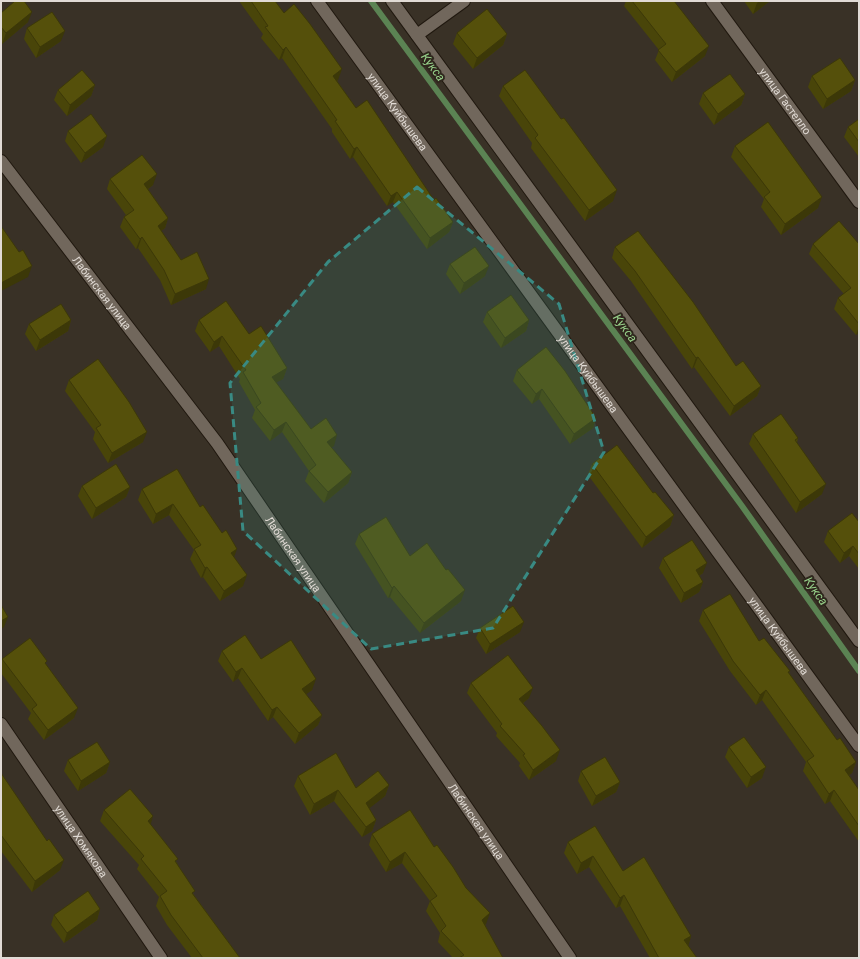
<svg xmlns="http://www.w3.org/2000/svg" width="860" height="959" viewBox="0 0 860 959" font-family="Roboto,sans-serif">
	<style>
		.lines { fill: none; stroke-linecap: round; stroke-linejoin: round }
		.stream { stroke: #5b8353; stroke-width: 6 }
		.minor-casing { stroke: #20180f; stroke-width: 14 }
		.minor { stroke: #71675c; stroke-width: 12 }
		.wall { fill: #494509 }
		.shaded-wall { fill: #3c3808 }
		.building { fill: #55500b; stroke: #3c3808 }
		.marked { fill: #398a83; fill-opacity: 0.2; stroke: #398a83; stroke-width: 3; stroke-dasharray: 8 5; stroke-linejoin: round }
		.labels { text-anchor: middle; stroke-width: 4; stroke-linejoin: round; paint-order: stroke }
		.street-label { font-size: 11px; fill: #e1dbd5; stroke: #2f271d }
		.water-label { font-size: 12px; font-style: italic; fill: #98d28b; stroke: #2f271d }
	</style>
	<rect width="100%" height="100%" fill="#393126"/>
	<g class="lines">
		<!-- stream -->
		<polyline class="stream" points="371,1 742,506 859,671"/>
		<!-- minor casing -->
		<g class="minor-casing">
			<g id="minor">
				<path id="s1" d="M 317,1 L 859,746"/>
				<polyline points="392,1 859,641"/>
				<path id="s2" d="M 712,1 L 859,202"/>
				<polyline points="417,35 464,1"/>
				<path id="s3" d="M 1,161 L 217,443 L 570,958"/>
				<path id="s4" d="M 1,724 L 161,958"/>
			</g>
		</g>
		<!-- minor -->
		<use href="#minor" class="minor"/>
	</g>
	<!-- wall -->
	<g class="wall">
		<polygon points="239,1 275,1 284,13 338,80 337,81 356,108 453,222 449,232 427,249 393,202 387,206 353,157 350,159 332,132 332,129 282,58 279,60 261,38 263,34"/>
		<polygon points="626,1 674,1 705,56 672,82 655,60 659,50 624,6"/>
		<polygon points="744,1 770,1 753,14"/>
		<polygon points="1,13 28,22 2,44 1,42"/>
		<polygon points="27,28 61,41 36,58 24,39"/>
		<polygon points="457,33 507,34 503,45 473,69 453,44"/>
		<polygon points="812,76 855,80 851,91 823,109 808,87"/>
		<polygon points="95,85 91,96 67,116 54,100 58,90"/>
		<polygon points="503,86 561,119 613,201 585,221 531,148 532,143 499,96"/>
		<polygon points="703,93 745,94 741,105 714,125 699,104"/>
		<polygon points="859,119 859,157 844,137 848,127"/>
		<polygon points="68,131 103,147 81,163 65,141"/>
		<polygon points="735,146 818,208 781,235 761,207 764,199 731,157"/>
		<polygon points="110,179 153,185 148,189 168,218 165,228 161,231 181,260 206,289 171,305 160,280 138,248 136,249 120,227 124,217 126,215 107,189"/>
		<polygon points="813,244 859,244 859,333 856,335 834,309 838,298 844,294 809,254"/>
		<polygon points="615,247 736,366 761,386 757,396 730,416 694,367 692,369 631,281 612,258"/>
		<polygon points="450,264 485,276 460,294 446,274"/>
		<polygon points="487,312 529,320 526,331 501,348 483,322"/>
		<polygon points="71,320 68,331 36,351 25,334 29,324"/>
		<polygon points="199,320 249,334 287,368 283,379 276,382 311,429 334,446 331,447 352,472 348,483 324,503 305,481 309,471 282,432 270,441 252,418 255,410 239,382 240,379 219,346 210,352 195,331"/>
		<polygon points="517,370 596,418 593,428 570,444 539,399 532,404 513,381"/>
		<polygon points="69,380 143,442 108,463 93,439 95,432 65,391"/>
		<polygon points="753,434 798,438 797,443 822,494 796,513 749,444"/>
		<polygon points="592,464 653,493 674,515 670,526 642,548 588,475"/>
		<polygon points="82,486 130,487 126,497 92,519 78,496"/>
		<polygon points="142,489 200,507 234,558 243,586 220,601 203,577 201,578 190,559 194,550 169,515 153,524 138,500"/>
		<polygon points="859,522 859,569 849,556 840,563 824,542 828,531"/>
		<polygon points="359,534 410,556 461,601 420,633 390,597 388,598 355,544"/>
		<polygon points="663,558 703,573 699,576 703,582 699,592 681,603 659,568"/>
		<polygon points="703,610 759,641 790,671 789,673 837,740 856,762 852,773 849,775 859,790 859,842 830,801 825,804 803,771 806,762 762,700 756,705 730,671 699,621"/>
		<polygon points="480,628 520,632 486,654 476,638"/>
		<polygon points="222,651 261,659 312,690 306,694 322,715 318,725 295,744 273,717 268,721 238,678 233,682 218,661"/>
		<polygon points="2,659 46,664 74,718 44,740 28,719 31,713 1,673 1,661"/>
		<polygon points="471,683 529,698 523,703 556,761 529,780 519,766 520,763 496,736 497,733 467,693"/>
		<polygon points="729,747 762,778 747,788 725,757"/>
		<polygon points="68,760 110,762 106,773 78,791 64,771"/>
		<polygon points="581,771 620,782 616,792 592,806 578,781"/>
		<polygon points="1,773 60,870 32,892 1,851"/>
		<polygon points="298,776 356,788 389,785 385,796 369,808 376,820 372,831 362,837 334,801 310,815 294,786"/>
		<polygon points="104,810 150,825 177,863 194,895 240,958 192,958 167,925 156,906 159,897 137,869 139,865 100,821"/>
		<polygon points="410,810 486,924 485,925 503,958 453,958 438,942 440,933 426,911 430,901 402,863 386,872 369,845 372,834"/>
		<polygon points="568,842 623,871 691,936 688,946 697,958 650,958 620,906 616,908 589,867 577,874 564,853"/>
		<polygon points="100,909 97,920 64,943 51,925 54,915"/>
	</g>
	<!-- shaded-wall -->
	<g class="shaded-wall">
		<polygon points="760,1 770,1 753,14 757,3"/>
		<polygon points="32,12 28,22 2,44 6,33"/>
		<polygon points="65,31 61,41 36,58 40,47"/>
		<polygon points="507,34 503,45 473,69 477,58"/>
		<polygon points="709,46 705,56 672,82 676,72"/>
		<polygon points="286,47 282,58 279,60 283,50"/>
		<polygon points="342,69 338,80 329,86 333,76"/>
		<polygon points="855,80 851,91 823,109 827,99"/>
		<polygon points="95,85 91,96 67,116 70,105"/>
		<polygon points="745,94 741,105 714,125 718,114"/>
		<polygon points="107,136 103,147 81,163 85,153"/>
		<polygon points="357,147 353,157 350,159 354,149"/>
		<polygon points="157,174 153,185 140,195 144,184"/>
		<polygon points="617,190 613,201 585,221 589,210"/>
		<polygon points="397,192 393,202 387,206 391,196"/>
		<polygon points="822,197 818,208 781,235 785,224"/>
		<polygon points="168,218 165,228 154,236 158,226"/>
		<polygon points="453,222 449,232 427,249 430,238"/>
		<polygon points="142,237 138,248 136,249 140,239"/>
		<polygon points="32,266 28,277 1,291 1,283"/>
		<polygon points="489,266 485,276 460,294 464,283"/>
		<polygon points="209,279 206,289 171,305 175,294"/>
		<polygon points="71,320 68,331 36,351 40,340"/>
		<polygon points="529,320 526,331 501,348 505,338"/>
		<polygon points="859,327 859,333 856,335"/>
		<polygon points="222,336 219,346 210,352 214,342"/>
		<polygon points="698,357 694,367 692,369 696,358"/>
		<polygon points="287,368 283,379 268,387 272,377"/>
		<polygon points="761,386 757,396 730,416 734,406"/>
		<polygon points="542,389 539,399 532,404 536,394"/>
		<polygon points="596,418 593,428 570,444 574,434"/>
		<polygon points="286,422 282,432 270,441 274,430"/>
		<polygon points="147,432 143,442 108,463 112,453"/>
		<polygon points="337,435 334,446 323,453 327,442"/>
		<polygon points="352,472 348,483 324,503 328,492"/>
		<polygon points="826,484 822,494 796,513 800,502"/>
		<polygon points="130,487 126,497 92,519 96,508"/>
		<polygon points="173,504 169,515 153,524 156,514"/>
		<polygon points="674,515 670,526 642,548 646,537"/>
		<polygon points="853,546 849,556 840,563 844,553"/>
		<polygon points="237,549 233,560 231,553"/>
		<polygon points="707,563 703,573 692,580 696,570"/>
		<polygon points="207,567 203,577 201,578 205,568"/>
		<polygon points="247,575 243,586 220,601 224,591"/>
		<polygon points="703,582 699,592 681,603 684,593"/>
		<polygon points="394,586 390,597 388,598 392,588"/>
		<polygon points="465,590 461,601 420,633 424,623"/>
		<polygon points="8,617 4,627 1,629 1,621"/>
		<polygon points="524,622 520,632 486,654 490,644"/>
		<polygon points="242,668 238,678 233,682 236,672"/>
		<polygon points="316,679 312,690 298,700 302,689"/>
		<polygon points="533,688 529,698 515,709 519,699"/>
		<polygon points="766,690 762,700 756,705 760,695"/>
		<polygon points="277,707 273,717 268,721 272,710"/>
		<polygon points="78,708 74,718 44,740 48,730"/>
		<polygon points="322,715 318,725 295,744 299,733"/>
		<polygon points="560,750 556,761 529,780 533,770"/>
		<polygon points="110,762 106,773 78,791 81,781"/>
		<polygon points="856,762 852,773 841,780 845,770"/>
		<polygon points="766,767 762,778 747,788 751,777"/>
		<polygon points="620,782 616,792 592,806 596,796"/>
		<polygon points="389,785 385,796 362,814 366,803"/>
		<polygon points="338,790 334,801 310,815 314,804"/>
		<polygon points="834,790 830,801 825,804 829,794"/>
		<polygon points="153,816 150,827 148,821"/>
		<polygon points="376,820 372,831 362,837 366,827"/>
		<polygon points="405,852 402,863 386,872 390,862"/>
		<polygon points="593,856 589,867 577,874 581,863"/>
		<polygon points="64,860 60,870 32,892 35,881"/>
		<polygon points="624,895 620,906 616,908 620,898"/>
		<polygon points="100,909 97,920 64,943 67,933"/>
		<polygon points="490,913 486,924 478,931 482,920"/>
		<polygon points="691,936 688,947 684,940"/>
	</g>
	<!-- building -->
	<g class="building">
		<polygon points="15,1 24,1 32,12 6,33 1,27 1,13"/>
		<polygon points="251,1 275,1 284,13 294,4 310,24 342,69 333,76 356,108 367,100 434,200 436,198 453,222 430,238 397,192 391,196 357,147 354,149 335,121 337,120 286,47 283,50 265,27 268,26"/>
		<polygon points="632,1 674,1 709,46 676,72 658,50 666,44"/>
		<polygon points="487,9 507,34 477,58 457,33"/>
		<polygon points="52,12 65,31 40,47 27,28"/>
		<polygon points="840,58 855,80 827,99 812,76"/>
		<polygon points="82,70 95,85 70,105 58,90"/>
		<polygon points="525,70 561,119 564,118 617,190 589,210 535,138 538,135 503,86"/>
		<polygon points="730,74 745,94 718,114 703,93"/>
		<polygon points="91,114 107,136 85,153 68,131"/>
		<polygon points="859,119 859,142 848,127"/>
		<polygon points="768,122 822,197 785,224 764,197 770,192 735,146"/>
		<polygon points="142,155 157,174 144,184 168,218 158,226 181,260 197,252 209,279 175,294 164,270 142,237 140,239 124,217 134,210 110,179"/>
		<polygon points="839,221 859,244 859,248 858,248 859,249 859,324 838,298 851,288 813,244"/>
		<polygon points="1,226 19,252 23,250 32,266 1,283"/>
		<polygon points="638,231 693,302 736,366 743,361 761,386 734,406 698,357 696,358 635,271 615,247"/>
		<polygon points="475,247 489,266 464,283 450,264"/>
		<polygon points="511,295 529,320 505,338 487,312"/>
		<polygon points="226,301 249,334 261,326 287,368 272,377 311,429 326,418 337,435 327,442 352,472 328,492 309,471 316,465 286,422 274,430 256,407 261,403 243,372 246,370 222,336 214,342 199,320"/>
		<polygon points="61,304 71,320 40,340 29,324"/>
		<polygon points="546,347 565,371 596,418 574,434 542,389 536,394 517,370"/>
		<polygon points="98,359 129,402 147,432 112,453 96,428 101,425 69,380"/>
		<polygon points="781,414 798,438 795,440 826,484 800,502 753,434"/>
		<polygon points="617,445 653,493 655,492 674,515 646,537 592,464"/>
		<polygon points="116,464 130,487 96,508 82,486"/>
		<polygon points="177,469 200,507 203,505 222,533 226,530 237,549 231,553 247,575 224,591 207,567 205,568 194,549 201,545 173,504 156,514 142,489"/>
		<polygon points="852,513 859,522 859,554 853,546 844,553 828,531"/>
		<polygon points="386,517 410,556 427,543 446,570 448,569 465,590 424,623 394,586 392,588 359,534"/>
		<polygon points="692,540 707,563 696,570 703,582 684,593 663,558"/>
		<polygon points="730,594 759,641 764,638 790,671 788,672 837,740 840,738 856,762 845,770 859,790 859,826 834,790 829,794 807,761 814,756 766,690 760,695 733,661 703,610"/>
		<polygon points="1,605 8,617 1,621"/>
		<polygon points="513,606 524,622 490,644 480,628"/>
		<polygon points="245,635 261,659 291,640 316,679 302,689 322,715 299,733 277,707 272,710 242,668 236,672 222,651"/>
		<polygon points="30,638 47,661 45,663 78,708 48,730 32,709 37,705 2,659"/>
		<polygon points="508,655 533,688 519,699 542,726 560,750 533,770 523,755 525,754 500,726 502,724 471,683"/>
		<polygon points="744,737 766,767 751,777 729,747"/>
		<polygon points="97,742 110,762 81,781 68,760"/>
		<polygon points="336,753 356,788 378,771 389,785 366,803 376,820 366,827 338,790 314,804 298,776"/>
		<polygon points="605,757 620,782 596,796 581,771"/>
		<polygon points="1,773 47,841 49,839 64,860 35,881 1,835"/>
		<polygon points="130,789 153,816 148,821 178,859 175,861 195,891 192,893 240,958 203,958 171,915 160,896 167,891 141,859 144,856 104,810"/>
		<polygon points="410,810 434,847 437,845 453,867 466,888 490,913 482,920 503,958 459,958 464,955 441,931 446,926 430,901 437,896 405,852 390,862 372,834"/>
		<polygon points="595,826 623,871 644,857 691,936 684,940 697,958 659,958 624,895 620,898 593,856 581,863 568,842"/>
		<polygon points="88,891 100,909 67,933 54,915"/>
	</g>
	<!-- marked area -->
	<path class="marked" d="M 417,187 L 559,304 L 604,452 L 493,628 L 371,649 L 243,531 L 230,383 L 328,262 Z"/>
	<g class="labels">
		<!-- street labels -->
		<g class="street-label">
			<text dy="4" stroke="none"><textPath href="#s2" startOffset="124">улица Гастелло</textPath></text>
			<text dy="4" stroke="none"><textPath href="#s1" startOffset="137">улица Куйбышева</textPath></text>
			<text dy="4" stroke="none"><textPath href="#s3" startOffset="166">Лабинская улица</textPath></text>
			<text dy="4" stroke="none"><textPath href="#s1" startOffset="461">улица Куйбышева</textPath></text>
			<text dy="4" stroke="none"><textPath href="#s3" startOffset="490">Лабинская улица</textPath></text>
			<text dy="4" stroke="none"><textPath href="#s1" startOffset="785">улица Куйбышева</textPath></text>
			<text dy="4" stroke="none"><textPath href="#s3" startOffset="814">Лабинская улица</textPath></text>
			<text dy="4" stroke="none"><textPath href="#s4" startOffset="142">улица Хомякова</textPath></text>
		</g>
		<!-- water labels -->
		<g class="water-label">
			<text transform="translate(433 67) rotate(54)" y="4">Кукса</text>
			<text transform="translate(625 328) rotate(54)" y="4">Кукса</text>
			<text transform="translate(816 591) rotate(55)" y="4">Кукса</text>
		</g>
	</g>
	<!-- border -->
	<rect width="860" height="959" fill="none" stroke="#e1dbd5" stroke-width="4"/>
</svg>
